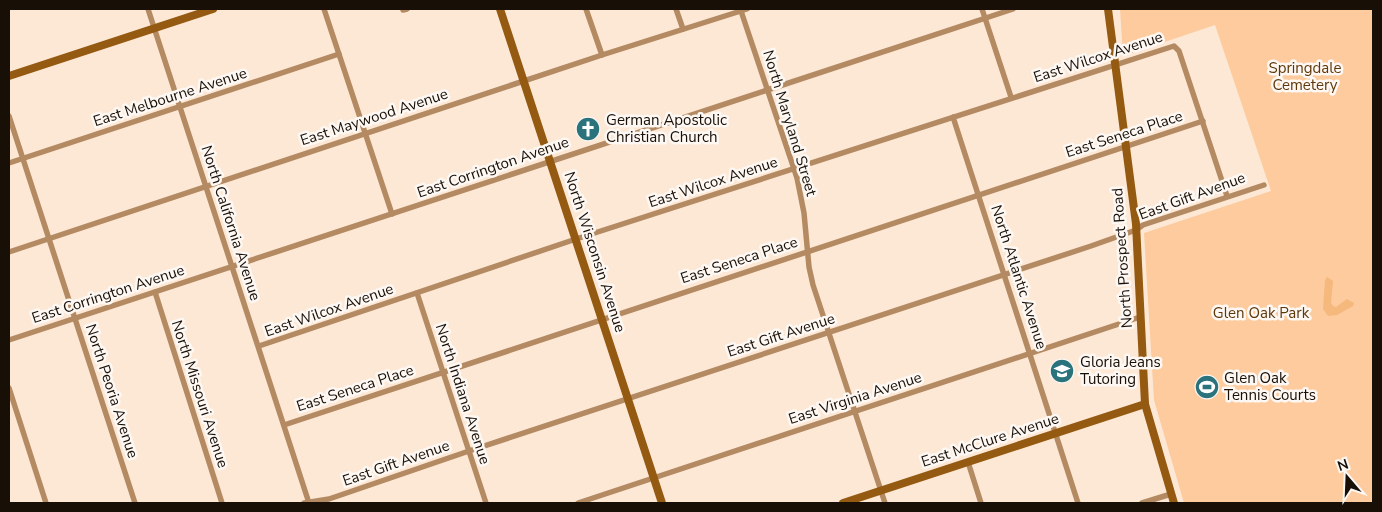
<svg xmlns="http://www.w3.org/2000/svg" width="1382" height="512" viewBox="0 0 1382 512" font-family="'Nunito Sans',sans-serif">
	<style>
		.green { fill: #fdcb9d }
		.water { fill: #f5b87d }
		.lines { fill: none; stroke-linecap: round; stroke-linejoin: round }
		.street { stroke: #b48a63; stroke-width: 5.5 }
		.secondary { stroke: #955a11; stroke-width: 8 }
		.labels { text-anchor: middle; stroke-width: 5; stroke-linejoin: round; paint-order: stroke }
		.street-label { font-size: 15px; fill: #180f07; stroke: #fdf8f3 }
		.park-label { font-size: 15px; fill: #5f3809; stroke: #fdf8f3 }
		.poi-label { font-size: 15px; fill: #180f07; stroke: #fdf8f3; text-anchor: start }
	</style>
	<rect width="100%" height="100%" fill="#fde8d5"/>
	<!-- green -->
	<polygon class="green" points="1120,9 1373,9 1373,503 1184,503 1154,400 1144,233 1271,191 1215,25 1123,56"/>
	<!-- water -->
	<polygon class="water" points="1327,277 1333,281 1331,303 1333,306 1336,307 1347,299 1354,303 1353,306 1337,315 1328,316 1323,309 1325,280"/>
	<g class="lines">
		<!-- street -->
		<g class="street">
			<polyline points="148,9 309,503"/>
			<polyline points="324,9 392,214"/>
			<polyline points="586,9 602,55"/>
			<polyline points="676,9 683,29"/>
			<polyline points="982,9 1011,97"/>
			<polyline points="403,10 407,9"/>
			<polyline points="741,11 797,178 804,213 809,267 813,285 885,503"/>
			<polyline points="9,116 135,503"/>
			<polyline points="953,117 1078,503"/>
			<polyline points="9,163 339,54"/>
			<polyline points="9,252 602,55 747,9"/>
			<polyline points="155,292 222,503"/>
			<polyline points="417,293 486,503"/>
			<polyline points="9,340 1013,9"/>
			<polyline points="259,346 576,239 1174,46 1179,51 1227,196"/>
			<polyline points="9,388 46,503"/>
			<polyline points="284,425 1203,121"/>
			<polyline points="968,462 981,503"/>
			<polyline points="304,503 329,499 469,451 1091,246 1136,230 1143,225 1264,185"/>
			<polyline points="578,503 1140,317"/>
			<polyline points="1142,503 1171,494"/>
		</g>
		<!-- secondary -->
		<g class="secondary">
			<polyline points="500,9 662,503"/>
			<polyline points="1108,9 1136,224 1145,404 1174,503"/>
			<polyline points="9,76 213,9"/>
			<polyline points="843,503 1145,404"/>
		</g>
	</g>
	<!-- icons -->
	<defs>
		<g id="church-disc" transform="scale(1.25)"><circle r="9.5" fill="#2a727c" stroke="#fdf8f3"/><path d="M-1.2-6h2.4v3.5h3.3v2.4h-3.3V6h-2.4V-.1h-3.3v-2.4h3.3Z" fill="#fff"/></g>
		<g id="school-disc" transform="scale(1.25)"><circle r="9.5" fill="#2a727c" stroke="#fdf8f3"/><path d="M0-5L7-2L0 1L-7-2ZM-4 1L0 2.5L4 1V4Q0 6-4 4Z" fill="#fff"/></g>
		<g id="stadium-disc" transform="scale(1.25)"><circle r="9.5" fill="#2a727c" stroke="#fdf8f3"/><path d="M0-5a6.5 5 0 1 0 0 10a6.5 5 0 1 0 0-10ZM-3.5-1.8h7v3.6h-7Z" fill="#fff"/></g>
	</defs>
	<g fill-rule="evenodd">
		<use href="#church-disc" x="588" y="129"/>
		<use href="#school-disc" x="1062" y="371"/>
		<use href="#stadium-disc" x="1207" y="387"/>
	</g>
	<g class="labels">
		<!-- street labels -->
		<g class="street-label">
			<text transform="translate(1098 57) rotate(-18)" y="5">East Wilcox Avenue</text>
			<text transform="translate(170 97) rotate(-18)" y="5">East Melbourne Avenue</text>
			<text transform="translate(374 117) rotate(-18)" y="5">East Maywood Avenue</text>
			<text transform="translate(790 123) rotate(73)" y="5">North Maryland Street</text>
			<text transform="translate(1124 134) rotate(-18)" y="5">East Seneca Place</text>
			<text transform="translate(493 167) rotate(-19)" y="5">East Corrington Avenue</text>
			<text transform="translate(713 182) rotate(-18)" y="5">East Wilcox Avenue</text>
			<text transform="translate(1192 196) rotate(-20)" y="5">East Gift Avenue</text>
			<text transform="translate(231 223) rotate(72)" y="5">North California Avenue</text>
			<text transform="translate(595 252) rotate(72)" y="5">North Wisconsin Avenue</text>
			<text transform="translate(1122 258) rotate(-94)" y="5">North Prospect Road</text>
			<text transform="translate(739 260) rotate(-18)" y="5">East Seneca Place</text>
			<text transform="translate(1019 277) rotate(72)" y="5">North Atlantic Avenue</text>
			<text transform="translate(108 294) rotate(-18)" y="5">East Corrington Avenue</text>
			<text transform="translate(329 310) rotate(-19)" y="5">East Wilcox Avenue</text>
			<text transform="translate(781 335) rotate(-18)" y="5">East Gift Avenue</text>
			<text transform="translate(355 388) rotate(-18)" y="5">East Seneca Place</text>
			<text transform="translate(112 391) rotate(72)" y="5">North Peoria Avenue</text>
			<text transform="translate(200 394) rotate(72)" y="5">North Missouri Avenue</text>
			<text transform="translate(463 394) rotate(72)" y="5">North Indiana Avenue</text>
			<text transform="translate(855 398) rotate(-18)" y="5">East Virginia Avenue</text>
			<text transform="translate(990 440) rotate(-18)" y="5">East McClure Avenue</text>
			<text transform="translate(396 463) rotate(-19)" y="5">East Gift Avenue</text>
		</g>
		<!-- park labels -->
		<g class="park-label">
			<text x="1305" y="73">Springdale<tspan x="1305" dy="17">Cemetery</tspan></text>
			<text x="1261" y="318">Glen Oak Park</text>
		</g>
		<!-- poi labels -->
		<g class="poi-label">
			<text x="606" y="125">German Apostolic<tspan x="606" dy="17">Christian Church</tspan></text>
			<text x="1080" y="367">Gloria Jeans<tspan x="1080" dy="17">Tutoring</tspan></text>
			<text x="1224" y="383">Glen Oak<tspan x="1224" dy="17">Tennis Courts</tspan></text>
		</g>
	</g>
	<!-- border -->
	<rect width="1382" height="512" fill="none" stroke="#180f07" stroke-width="20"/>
	<!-- north arrow -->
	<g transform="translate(1347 477) rotate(341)" stroke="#fdf8f3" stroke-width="4" paint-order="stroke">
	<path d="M0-4L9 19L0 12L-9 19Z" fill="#180f07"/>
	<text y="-8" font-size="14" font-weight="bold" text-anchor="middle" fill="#180f07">N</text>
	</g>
</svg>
